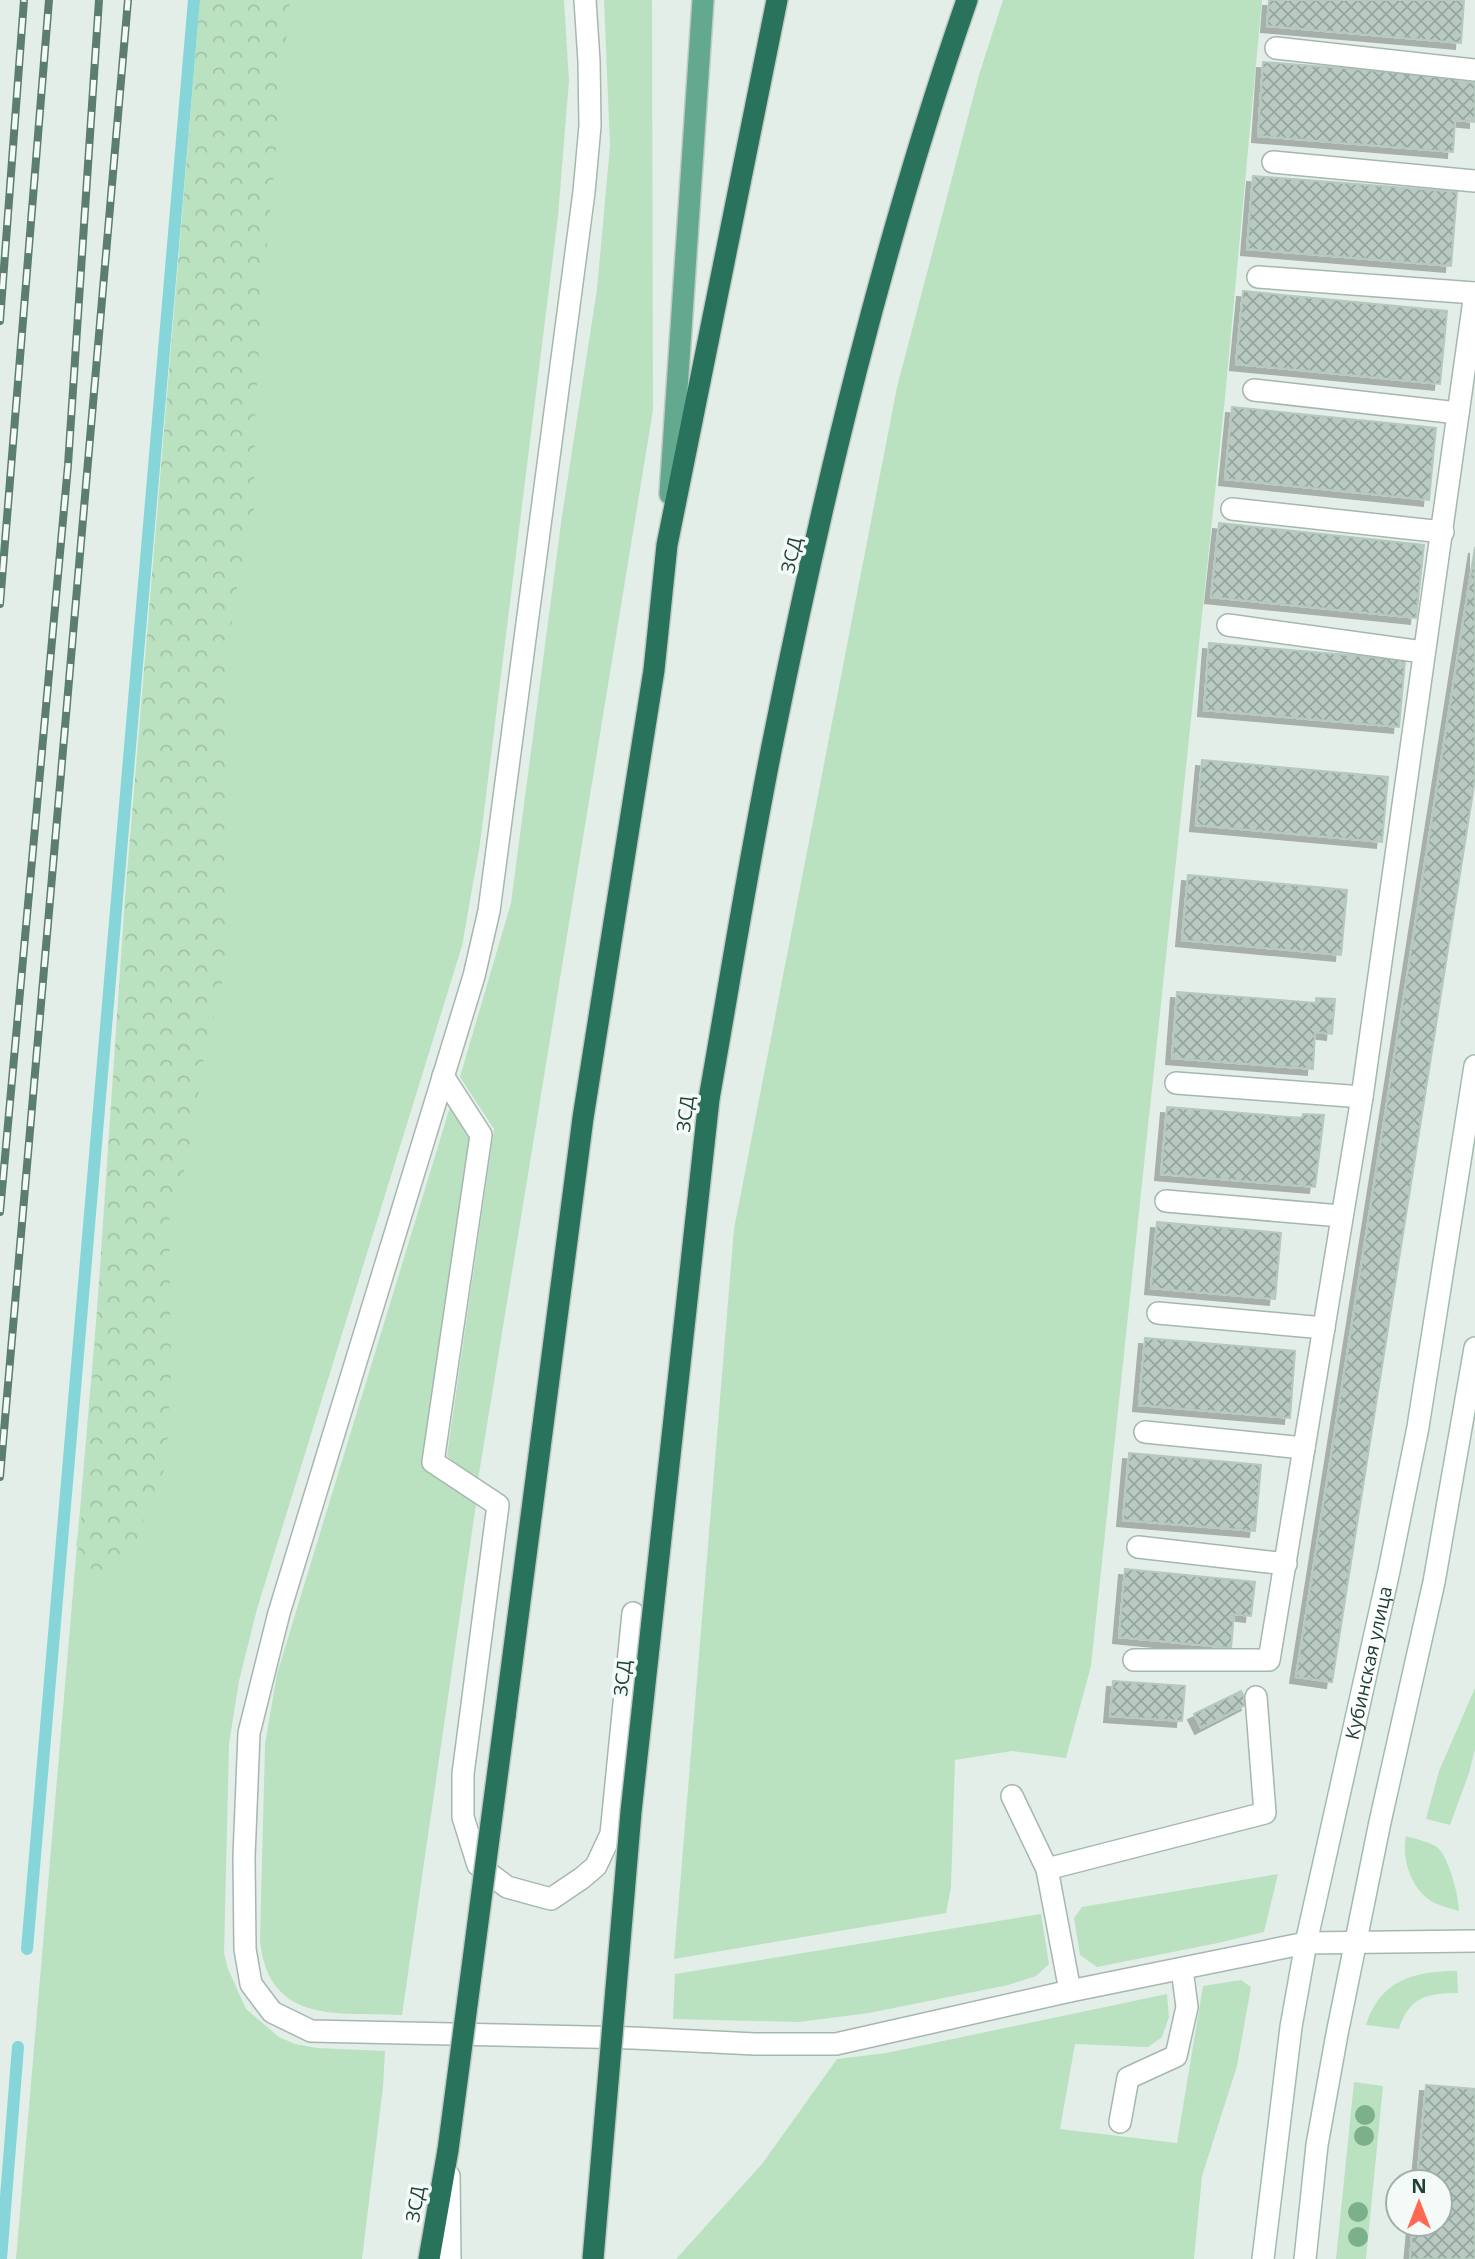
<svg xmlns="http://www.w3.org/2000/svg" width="1475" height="2259" viewBox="0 0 1475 2259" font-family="'Open Sans',sans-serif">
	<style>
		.green { fill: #bae2c0 }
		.forest { fill: url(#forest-crowns) }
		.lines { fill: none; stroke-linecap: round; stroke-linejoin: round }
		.stream { stroke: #85d5d9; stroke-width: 12 }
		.building { fill: url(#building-cross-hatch); stroke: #b5c9be; stroke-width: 2; filter: url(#shadow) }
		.lane-casing { stroke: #a5b7af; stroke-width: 24 }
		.street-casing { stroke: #a5b7af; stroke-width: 24 }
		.secondary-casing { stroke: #a0bcaf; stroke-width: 24 }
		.primary-casing { stroke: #c1cac6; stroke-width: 24 }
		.highway-casing { stroke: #c1cac6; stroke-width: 24 }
		.lane { stroke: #fff; stroke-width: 21 }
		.street { stroke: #fff; stroke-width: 21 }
		.secondary { stroke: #fff; stroke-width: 21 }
		.primary { stroke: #63a98f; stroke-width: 21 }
		.highway { stroke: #29725b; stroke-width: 21 }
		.rail-casing { stroke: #5b7e71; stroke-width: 8 }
		.rail { stroke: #f4faf7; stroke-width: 5; stroke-dasharray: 16; stroke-linecap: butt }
		.highway-bridge-casing { stroke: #c1cac6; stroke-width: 24; stroke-linecap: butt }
		.highway-bridge { stroke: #29725b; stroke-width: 21 }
		.tree { fill: #7bb08a }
		.labels { text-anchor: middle; stroke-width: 7; stroke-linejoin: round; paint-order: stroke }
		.street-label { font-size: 19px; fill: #204235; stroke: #f4faf7 }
	</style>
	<defs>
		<pattern id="forest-crowns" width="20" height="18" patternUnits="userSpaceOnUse" patternTransform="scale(1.75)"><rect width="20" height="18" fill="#bae2c0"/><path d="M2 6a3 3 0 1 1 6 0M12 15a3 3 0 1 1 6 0" fill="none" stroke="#a0c3a6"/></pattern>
		<pattern id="building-cross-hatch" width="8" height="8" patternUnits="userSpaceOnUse" patternTransform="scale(1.75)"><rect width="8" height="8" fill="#b8cac1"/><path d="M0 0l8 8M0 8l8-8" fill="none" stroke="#95a69e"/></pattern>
		<filter id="shadow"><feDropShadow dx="-6" dy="6" stdDeviation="0" flood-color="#0004"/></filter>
	</defs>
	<rect width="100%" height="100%" fill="#e3eee8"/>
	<!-- green -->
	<g class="green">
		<polygon points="209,0 564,0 569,81 558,216 480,844 462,946 257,1609 239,1681 229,1744 224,1953 228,1969 246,2009 279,2037 295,2044 317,2048 385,2051 383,2087 362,2259 16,2259"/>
		<polygon points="604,0 652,0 653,410 478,1480 447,1456 494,1129 460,1077 511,903 562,516 597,289 610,146"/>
		<polygon points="1003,0 1262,0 1225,398 1091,1666 1066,1758 1012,1751 955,1760 951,1887 946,1913 674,1959 734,1229 897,387 979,75"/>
		<path d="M 450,1107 L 470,1135 L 422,1465 L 476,1504 L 402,2015 C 337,2012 269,2025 260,1941 L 265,1744 L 277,1674 Z"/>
		<polygon points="1475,1688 1475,1749 1469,1773 1450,1825 1426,1819 1439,1771"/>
		<path d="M 1406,1836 C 1415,1839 1431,1842 1438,1848 C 1449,1858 1459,1897 1459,1911 C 1452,1909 1444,1907 1437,1904 C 1413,1894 1401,1861 1406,1836 Z"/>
		<polygon points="1278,1874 1264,1932 1218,1943 1097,1967 1080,1955 1074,1918 1082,1907"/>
		<polygon points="1041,1914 1049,1964 1036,1976 1008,1985 869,2013 799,2022 673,2019 675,1974"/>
		<path d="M 1457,1971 L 1458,1993 C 1427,1993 1409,1997 1399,2029 L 1366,2025 C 1380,1980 1414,1971 1457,1971 Z"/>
		<polygon points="1241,1980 1251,1987 1237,2066 1202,2176 1194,2259 676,2259 762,2164 837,2059 886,2053 1167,1994 1169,2017 1162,2037 1148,2047 1075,2044 1060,2129 1177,2143 1203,1986"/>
		<polygon points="1354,2082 1383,2086 1366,2259 1336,2259"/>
	</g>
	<!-- forest -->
	<polygon class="forest" points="200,0 290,0 262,297 255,420 254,509 240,568 231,627 227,688 224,861 227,964 205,1050 196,1110 182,1182 169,1218 171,1369 166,1465 141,1527 135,1551 95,1575 76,1545 84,1504 125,897"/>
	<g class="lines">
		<!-- stream -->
		<g class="stream">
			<polyline points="27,1949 194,0"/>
			<polyline points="1,2259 18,2047"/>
		</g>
	</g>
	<!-- building -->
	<g class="building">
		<polygon points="1269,0 1464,0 1461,43 1267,26"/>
		<polygon points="1263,62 1457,77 1457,81 1475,83 1475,122 1455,120 1453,152 1258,136"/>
		<polygon points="1253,176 1457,192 1451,266 1247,249"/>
		<polygon points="1243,291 1447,311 1440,384 1236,364"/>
		<polygon points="1232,407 1436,428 1429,500 1225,479"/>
		<polygon points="1219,523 1424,545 1416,618 1211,597"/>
		<polygon points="1475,547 1475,779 1332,1682 1296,1677"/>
		<polygon points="1209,643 1405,660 1399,727 1204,710"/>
		<polygon points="1202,760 1388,777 1382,842 1196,825"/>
		<polygon points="1188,875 1347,890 1341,955 1182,940"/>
		<polygon points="1177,992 1316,1003 1316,998 1335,999 1332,1034 1315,1032 1313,1069 1172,1058"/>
		<polygon points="1167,1107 1302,1118 1303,1114 1324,1115 1315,1187 1161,1174"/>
		<polygon points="1157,1222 1281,1233 1275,1299 1151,1288"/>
		<polygon points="1145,1338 1295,1351 1290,1418 1139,1405"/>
		<polygon points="1129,1453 1261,1465 1255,1531 1123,1520"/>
		<polygon points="1125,1569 1255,1582 1251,1616 1234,1614 1231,1648 1119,1637"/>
		<polygon points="1113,1681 1185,1686 1182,1721 1110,1716"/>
		<polygon points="1241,1691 1247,1704 1201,1728 1194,1714"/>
		<polygon points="1426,2085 1475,2089 1475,2259 1410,2259 1413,2224 1440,2224 1440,2182 1417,2182"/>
	</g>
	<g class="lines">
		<!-- lane casing -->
		<g class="lane-casing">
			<g id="lane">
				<polyline points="585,0 589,61 590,126 584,192 489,911 474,976 279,1613 249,1733 244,1857 245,1949 251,1984 272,2012 311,2031 633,2038 755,2044 836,2044 1070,1991 1306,1943"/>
				<polyline points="1276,48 1475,70"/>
				<polyline points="1273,162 1475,181"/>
				<polyline points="1258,277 1475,293"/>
				<polyline points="1254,390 1458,413"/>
				<polyline points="1232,509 1443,532"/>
				<polyline points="1228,625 1423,652"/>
				<polyline points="443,1076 481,1135 433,1462 498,1505 463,1774 463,1817 478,1865 507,1887 551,1899 582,1878 596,1866 611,1834 633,1613"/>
				<polyline points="1176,1083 1362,1097"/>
				<polyline points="1166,1201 1341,1216"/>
				<polyline points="1158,1313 1324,1328"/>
				<polyline points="1145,1432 1304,1448"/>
				<polyline points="1138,1547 1286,1564"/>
				<polyline points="1134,1660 1269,1660 1362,1097 1475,293"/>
				<polyline points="1012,1796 1047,1869"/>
				<polyline points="1070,1991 1047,1869 1265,1813 1256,1697"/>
				<polyline points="1120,2122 1128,2078 1176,2056 1187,2007 1182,1969"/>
			</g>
		</g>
		<!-- street casing -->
		<g class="street-casing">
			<polyline id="street" points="1306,1943 1475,1941"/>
		</g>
		<!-- secondary casing -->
		<g class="secondary-casing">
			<g id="secondary">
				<polyline points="449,2176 450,2259"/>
				<path id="s1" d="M 1263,2259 L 1291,2027 L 1306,1943 L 1389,1571 L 1418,1427 L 1475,1066"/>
				<polyline points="1305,2259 1317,2145 1337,2034 1380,1822 1434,1582 1475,1348"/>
			</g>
		</g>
		<!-- primary casing -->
		<g class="primary-casing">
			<polyline id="primary" points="670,494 703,0"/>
		</g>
		<!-- highway casing -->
		<g class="highway-casing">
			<g id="highway">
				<path d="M 709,1099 C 730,980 749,860 773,741 C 823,491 883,241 967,0"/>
				<polyline points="505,1717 583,1118 654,670 667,545 777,0"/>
				<polyline points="429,2259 448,2150"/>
			</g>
		</g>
		<!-- lane -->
		<use href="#lane" class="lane"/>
		<!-- street -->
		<use href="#street" class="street"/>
		<!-- secondary -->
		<use href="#secondary" class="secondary"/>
		<!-- primary -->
		<use href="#primary" class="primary"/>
		<!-- highway -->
		<use href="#highway" class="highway"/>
		<!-- rail casing -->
		<g class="rail-casing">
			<g id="rail">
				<polyline points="0,321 24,0"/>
				<polyline points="0,604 49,0"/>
				<polyline points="0,1212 68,465 99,0"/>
				<polyline points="0,1477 128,0"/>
			</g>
		</g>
		<!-- rail -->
		<use href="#rail" class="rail"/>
		<!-- highway-bridge casing -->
		<g class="highway-bridge-casing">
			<g id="highway-bridge">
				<polyline points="448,2150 505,1717"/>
				<polyline points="593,2259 631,1812 709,1099"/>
			</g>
		</g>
		<!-- highway-bridge -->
		<use href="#highway-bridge" class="highway-bridge"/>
	</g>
	<!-- trees -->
	<g class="tree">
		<circle cx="1365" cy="2115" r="10"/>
		<circle cx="1364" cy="2136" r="10"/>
		<circle cx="1358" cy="2212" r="10"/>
		<circle cx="1358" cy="2237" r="10"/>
	</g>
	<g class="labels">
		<!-- street labels -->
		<g class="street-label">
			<text transform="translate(791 555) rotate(-77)" y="7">ЗСД</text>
			<text transform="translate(685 1114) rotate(-83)" y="7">ЗСД</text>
			<text dy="7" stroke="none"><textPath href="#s1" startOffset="606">Кубинская улица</textPath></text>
			<text transform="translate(622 1678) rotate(-84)" y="7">ЗСД</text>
			<text transform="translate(415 2204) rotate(-80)" y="7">ЗСД</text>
		</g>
	</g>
	<!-- north arrow -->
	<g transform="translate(1419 2203)"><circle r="33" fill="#f4faf7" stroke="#9fb0a9" stroke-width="2"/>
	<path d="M0-5L12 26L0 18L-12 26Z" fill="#ff6951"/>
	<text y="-10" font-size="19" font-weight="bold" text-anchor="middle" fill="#204235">N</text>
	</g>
</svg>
